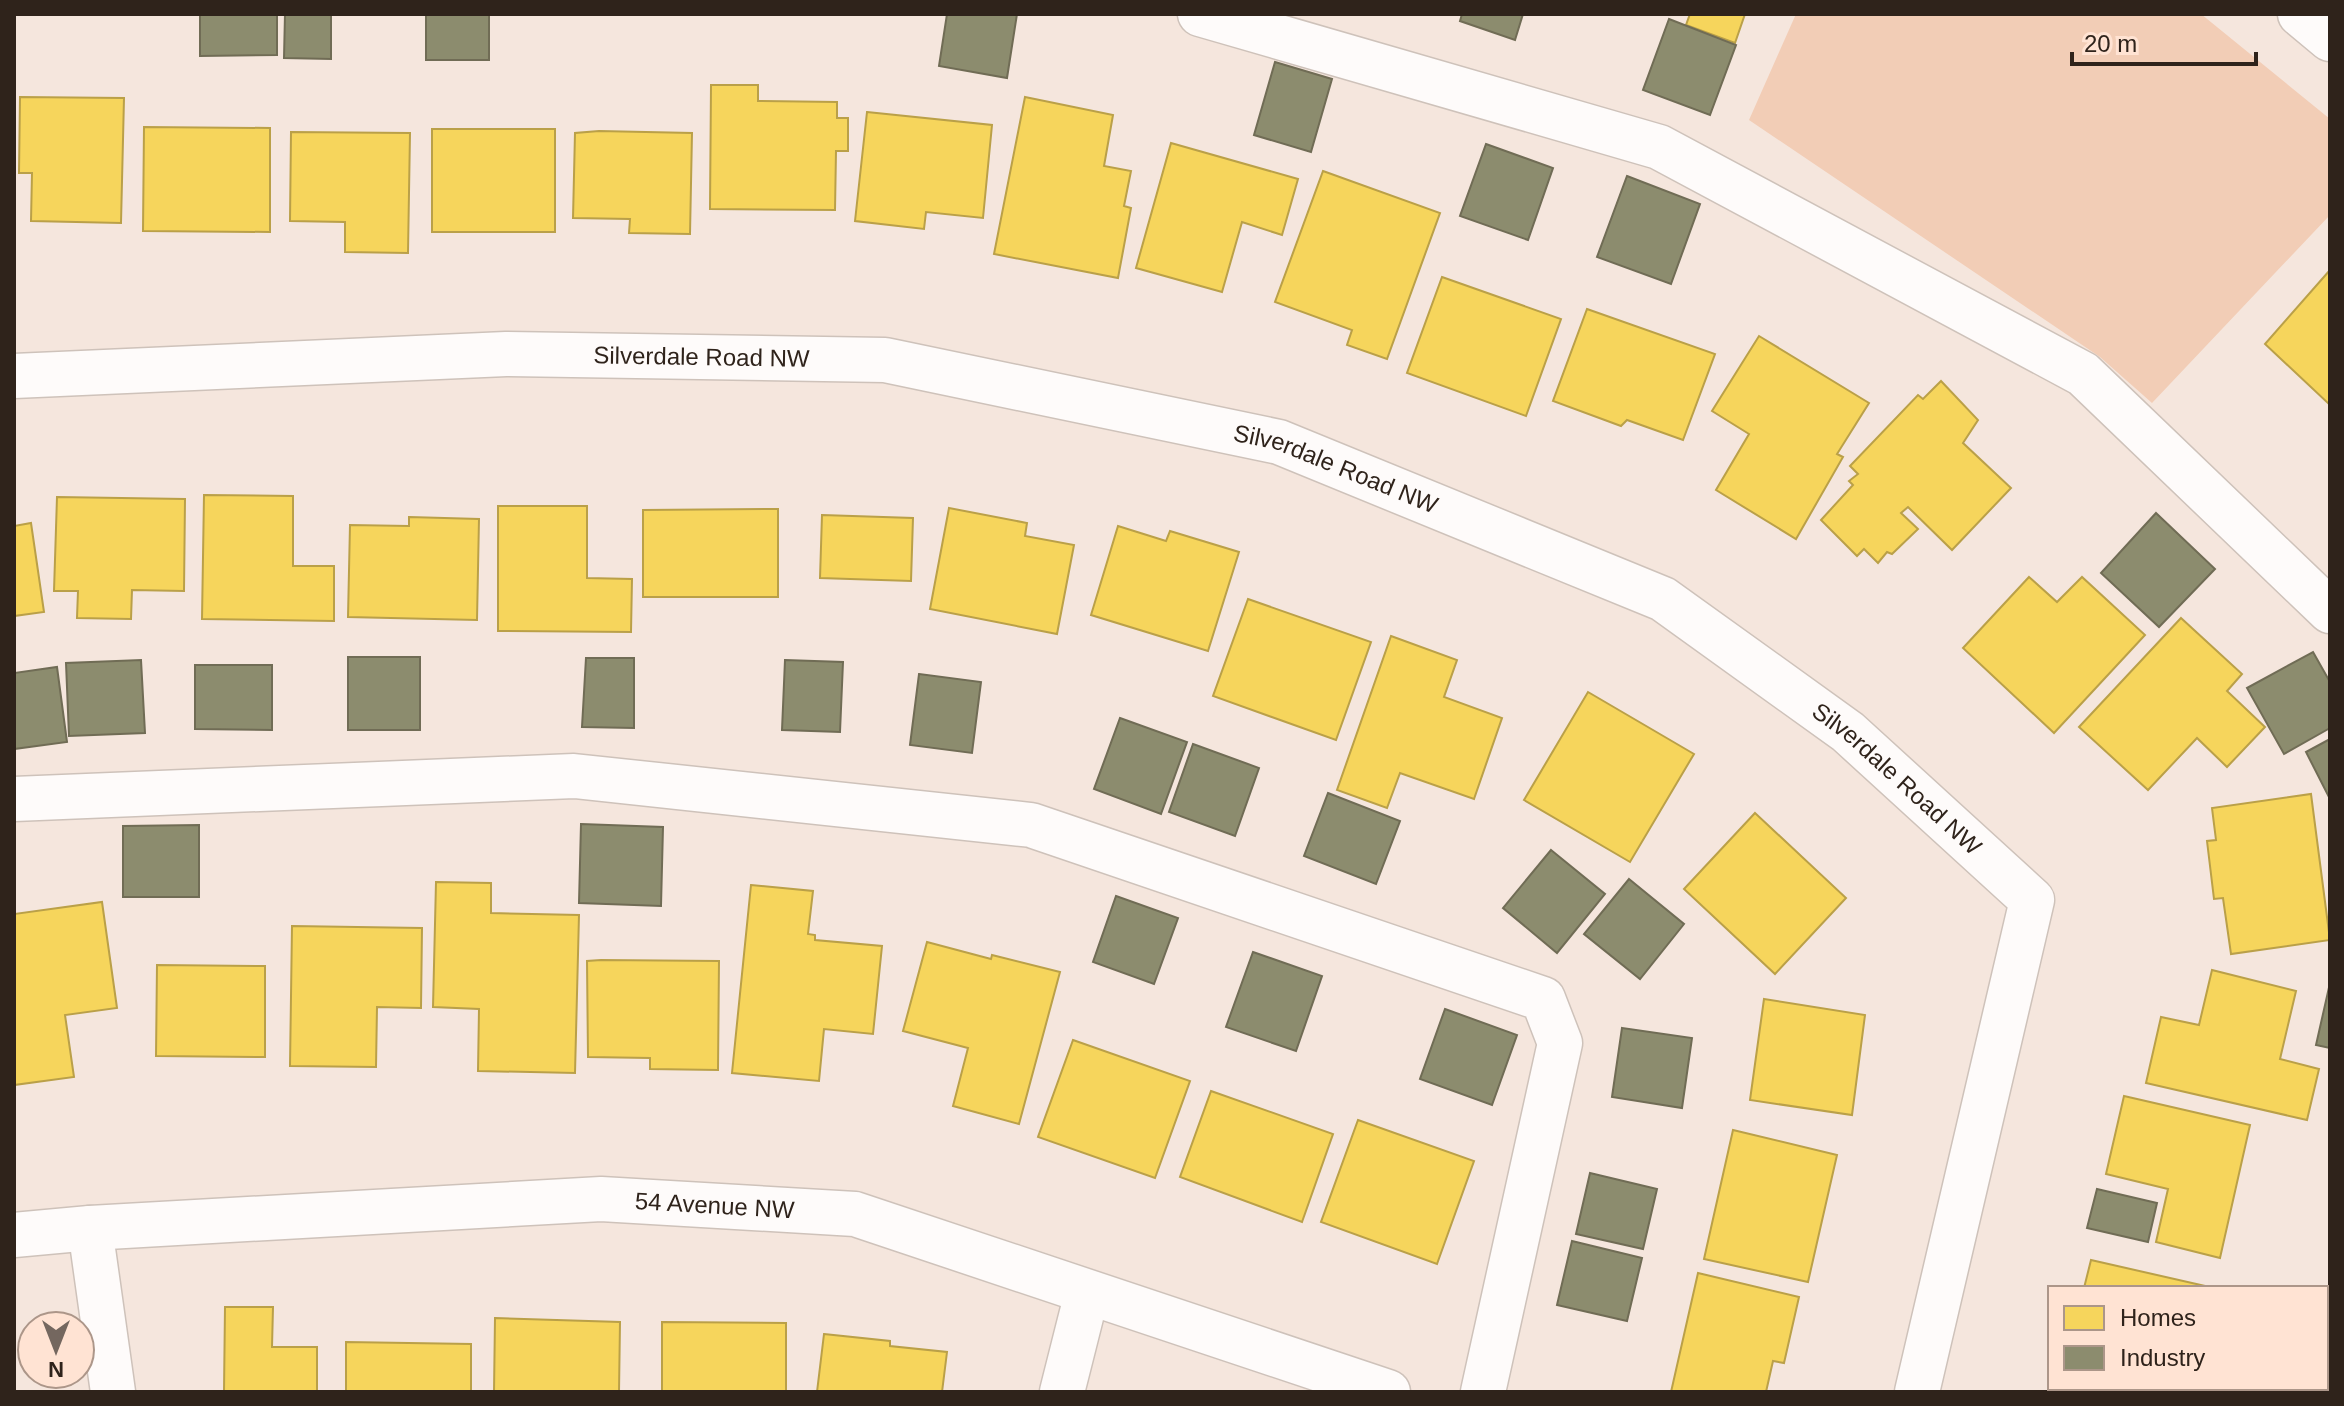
<svg xmlns="http://www.w3.org/2000/svg" width="2344" height="1406" viewBox="0 0 2344 1406" font-family="Arial,sans-serif">
	<style>
		.green { fill: #f2cdb6 }
		.homes { fill: #f6d55c; stroke: #baa048; stroke-width: 2 }
		.industry { fill: #8c8c6e; stroke: #706c55; stroke-width: 2 }
		.lines { fill: none; stroke-linecap: round; stroke-linejoin: round }
		.minor-casing { stroke: #cec2ba; stroke-width: 47 }
		.minor { stroke: #fefbfa; stroke-width: 44 }
		.labels { text-anchor: middle; stroke-width: 8; stroke-linejoin: round; paint-order: stroke }
		.street-label { font-size: 24px; fill: #2f231b; stroke: #ffe3d3 }
	</style>
	<rect width="100%" height="100%" fill="#f5e6dd"/>
	<!-- green -->
	<polygon class="green" points="1796,14 2201,14 2330,119 2330,215 2152,403 2100,357 1749,120"/>
	<!-- homes -->
	<g class="homes">
		<polygon points="1690,14 1745,14 1735,43 1686,25"/>
		<polygon points="711,85 758,85 758,101 837,102 837,118 848,118 848,151 836,151 835,210 710,209"/>
		<polygon points="20,97 124,98 121,223 31,221 32,173 19,173"/>
		<polygon points="1025,97 1113,115 1104,166 1131,171 1124,206 1131,208 1118,278 994,254"/>
		<polygon points="867,112 992,125 983,218 926,212 924,229 855,221"/>
		<polygon points="144,127 270,128 270,232 143,231"/>
		<rect x="432" y="129" width="123" height="103"/>
		<polygon points="599,131 692,133 690,234 629,233 630,219 573,218 575,133"/>
		<polygon points="291,132 410,133 408,253 345,252 345,222 290,221"/>
		<polygon points="1171,143 1298,179 1282,235 1242,222 1222,292 1136,268"/>
		<polygon points="1323,171 1440,213 1387,359 1347,345 1352,330 1275,302"/>
		<polygon points="2330,270 2330,405 2265,344"/>
		<polygon points="1442,277 1561,319 1526,416 1407,373"/>
		<polygon points="1587,309 1715,354 1683,440 1627,420 1621,426 1553,401"/>
		<polygon points="1759,336 1869,403 1837,454 1843,457 1796,539 1716,490 1749,434 1712,411"/>
		<polygon points="1941,381 1978,420 1963,443 2011,488 1952,550 1908,507 1901,513 1918,529 1892,554 1887,552 1878,563 1864,549 1857,556 1821,520 1853,485 1849,481 1858,474 1850,466 1918,395 1923,399"/>
		<polygon points="204,495 293,496 293,566 334,566 334,621 202,619"/>
		<polygon points="57,497 185,499 184,591 132,590 131,619 77,618 78,591 54,591"/>
		<polygon points="498,506 587,506 587,578 632,579 631,632 498,631"/>
		<polygon points="949,508 1027,523 1025,536 1074,545 1057,634 930,609"/>
		<polygon points="778,509 778,597 643,597 643,510"/>
		<polygon points="822,515 913,518 911,581 820,578"/>
		<polygon points="409,517 479,519 477,620 348,617 350,525 409,526"/>
		<polygon points="31,523 44,612 14,616 14,526"/>
		<polygon points="1118,526 1166,541 1170,531 1239,552 1208,651 1091,615"/>
		<polygon points="2029,577 2057,602 2082,577 2145,635 2054,733 1963,648"/>
		<polygon points="1248,599 1371,642 1336,740 1213,696"/>
		<polygon points="2181,618 2242,674 2227,691 2265,727 2227,767 2197,738 2148,790 2079,727"/>
		<polygon points="1391,636 1457,660 1444,697 1502,718 1474,799 1400,773 1387,808 1337,790"/>
		<polygon points="1588,692 1694,754 1630,862 1524,800"/>
		<polygon points="2311,794 2330,940 2231,954 2223,898 2214,899 2207,841 2216,840 2212,808"/>
		<polygon points="1755,813 1846,898 1775,974 1684,889"/>
		<polygon points="436,882 491,883 491,913 579,915 575,1073 478,1071 479,1009 433,1007"/>
		<polygon points="751,885 813,891 808,934 815,935 815,940 882,946 873,1034 824,1029 819,1081 732,1073"/>
		<polygon points="102,902 117,1008 65,1015 74,1077 14,1085 14,914"/>
		<polygon points="292,926 422,928 421,1008 377,1007 376,1067 290,1066"/>
		<polygon points="927,942 991,959 992,955 1060,972 1019,1124 953,1106 968,1048 903,1031"/>
		<polygon points="601,960 719,961 718,1070 650,1069 650,1058 588,1057 587,961"/>
		<polygon points="157,965 265,966 265,1057 156,1056"/>
		<polygon points="2212,970 2296,991 2280,1059 2319,1069 2307,1120 2146,1083 2161,1017 2199,1025"/>
		<polygon points="1764,999 1865,1015 1852,1115 1750,1100"/>
		<polygon points="1073,1040 1190,1081 1155,1178 1038,1137"/>
		<polygon points="1211,1091 1333,1134 1302,1222 1180,1177"/>
		<polygon points="2124,1096 2250,1125 2220,1258 2156,1242 2168,1189 2106,1174"/>
		<polygon points="1358,1120 1474,1161 1437,1264 1321,1222"/>
		<polygon points="1733,1130 1837,1155 1808,1282 1704,1259"/>
		<polygon points="2091,1260 2214,1288 2084,1288"/>
		<polygon points="1698,1273 1799,1297 1784,1363 1773,1361 1766,1392 1671,1392"/>
		<polygon points="225,1307 273,1307 272,1347 317,1347 317,1392 224,1392"/>
		<polygon points="495,1318 620,1322 619,1392 494,1392"/>
		<polygon points="662,1322 786,1323 786,1392 662,1392"/>
		<polygon points="824,1334 890,1341 890,1346 947,1352 942,1392 817,1392"/>
		<polygon points="346,1342 471,1344 471,1392 346,1392"/>
		<polygon points="2099,1388 2217,1388 2216,1392 2116,1392"/>
	</g>
	<!-- industry -->
	<g class="industry">
		<polygon points="200,14 277,14 277,55 200,56"/>
		<polygon points="285,14 331,14 331,59 284,58"/>
		<rect x="426" y="14" width="63" height="46"/>
		<polygon points="947,14 1017,14 1007,78 939,66"/>
		<polygon points="1462,14 1523,14 1515,40 1460,21"/>
		<polygon points="1669,19 1736,45 1710,115 1643,90"/>
		<polygon points="1275,62 1332,79 1311,152 1254,135"/>
		<polygon points="1486,144 1553,168 1528,240 1460,216"/>
		<polygon points="1627,176 1700,204 1671,284 1597,257"/>
		<polygon points="2156,513 2215,569 2159,627 2101,573"/>
		<polygon points="2313,652 2330,682 2330,728 2284,754 2247,688"/>
		<rect x="348" y="657" width="72" height="73"/>
		<polygon points="586,658 634,658 634,728 582,727"/>
		<polygon points="141,660 145,733 69,736 66,663"/>
		<polygon points="785,660 843,662 840,732 782,730"/>
		<polygon points="195,665 272,665 272,730 195,729"/>
		<polygon points="57,667 67,742 14,749 14,673"/>
		<polygon points="919,674 981,682 972,753 910,745"/>
		<polygon points="1120,718 1187,742 1161,814 1094,789"/>
		<polygon points="2330,739 2330,799 2306,752"/>
		<polygon points="1193,744 1259,768 1235,836 1169,812"/>
		<polygon points="1328,793 1400,821 1376,884 1304,856"/>
		<polygon points="581,824 663,827 661,906 579,903"/>
		<polygon points="199,825 199,897 123,897 123,826"/>
		<polygon points="1551,850 1605,894 1557,953 1503,908"/>
		<polygon points="1629,879 1684,924 1640,979 1584,934"/>
		<polygon points="1116,896 1178,918 1154,984 1093,962"/>
		<polygon points="1253,952 1322,976 1296,1051 1226,1027"/>
		<polygon points="2330,983 2330,1048 2316,1045"/>
		<polygon points="1445,1009 1517,1035 1492,1105 1420,1079"/>
		<polygon points="1622,1028 1692,1038 1682,1108 1612,1097"/>
		<polygon points="1590,1173 1657,1189 1643,1249 1576,1234"/>
		<polygon points="2097,1189 2157,1203 2148,1242 2087,1228"/>
		<polygon points="1572,1241 1642,1258 1627,1321 1557,1305"/>
	</g>
	<g class="lines">
		<!-- minor casing -->
		<g class="minor-casing">
			<g id="minor">
				<polyline points="1200,14 1659,147 2083,374 2330,611"/>
				<polyline points="2300,14 2330,39"/>
				<path id="s1" d="M 14,376 L 506,354 L 885,360 L 1279,442 L 1663,599 L 1848,732 L 2032,900 L 1917,1392"/>
				<polyline points="14,799 574,776 1031,825 1543,999 1560,1043 1483,1392"/>
				<polyline points="90,1228 113,1392"/>
				<path id="s2" d="M 14,1235 L 90,1228 L 601,1199 L 855,1214 L 1388,1392"/>
				<polyline points="1062,1392 1087,1293"/>
			</g>
		</g>
		<!-- minor -->
		<use href="#minor" class="minor"/>
	</g>
	<g class="labels">
		<!-- street labels -->
		<g class="street-label">
			<text dy="8" stroke="none"><textPath href="#s1" startOffset="688">Silverdale Road NW</textPath></text>
			<text dy="8" stroke="none"><textPath href="#s1" startOffset="1336">Silverdale Road NW</textPath></text>
			<text dy="8" stroke="none"><textPath href="#s1" startOffset="1984">Silverdale Road NW</textPath></text>
			<text dy="8" stroke="none"><textPath href="#s2" startOffset="702">54 Avenue NW</textPath></text>
		</g>
	</g>
	<!-- border -->
	<rect width="2344" height="1406" fill="none" stroke="#2f231b" stroke-width="32"/>
	<!-- legend -->
	<rect x="2048" y="1286" width="280" height="104" fill="#ffe3d3" stroke="#ac9689" stroke-width="2"/>
	<rect x="2064" y="1306" width="40" height="24" fill="#f6d55c" stroke="#ac9689" stroke-width="2"/>
	<text x="2120" y="1326" font-size="24" fill="#2f231b">Homes</text>
	<rect x="2064" y="1346" width="40" height="24" fill="#8c8c6e" stroke="#ac9689" stroke-width="2"/>
	<text x="2120" y="1366" font-size="24" fill="#2f231b">Industry</text>
	<!-- north arrow -->
	<g transform="translate(56 1350) rotate(180)"><circle r="38" fill="#ffe3d3" stroke="#ac9689" stroke-width="2"/>
	<path d="M0-6L14 30L0 20L-14 30Z" fill="#74675f"/>
	<text y="-12" font-size="22" font-weight="bold" text-anchor="middle" fill="#2f231b">N</text>
	</g>
	<!-- scale -->
	<path d="M2072 52v12h184v-12" fill="none" stroke="#2f231b" stroke-width="4"/>
	<text x="2084" y="52" font-size="24" fill="#2f231b" stroke="#ffe3d3" stroke-width="6" paint-order="stroke">20 m</text>
</svg>
